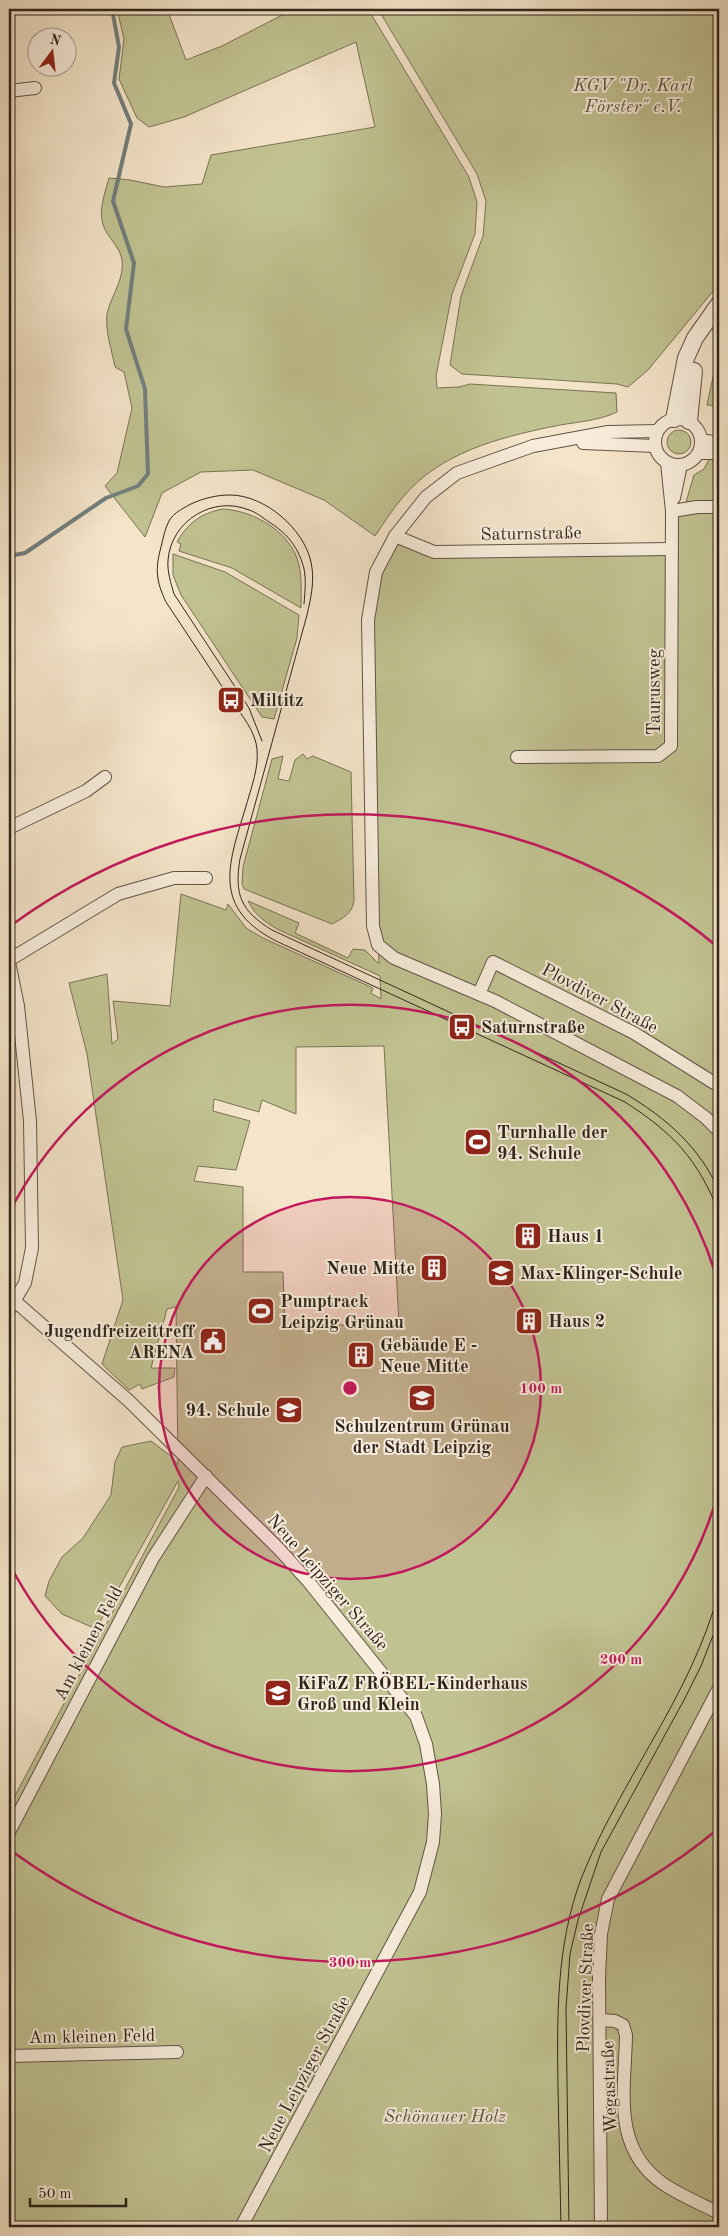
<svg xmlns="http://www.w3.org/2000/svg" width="728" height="2236" viewBox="0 0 728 2236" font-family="'Old Standard TT',serif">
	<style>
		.green { fill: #c1c292; stroke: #787356; fill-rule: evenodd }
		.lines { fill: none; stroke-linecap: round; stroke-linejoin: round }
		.stream { stroke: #727f7d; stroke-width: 4 }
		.minor-casing { stroke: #605446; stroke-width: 14 }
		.tertiary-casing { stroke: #605446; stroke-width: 18 }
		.minor { stroke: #f8eddc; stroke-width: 12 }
		.tertiary { stroke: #f8eddc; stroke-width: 16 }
		.tram { stroke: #2e241b; stroke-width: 1 }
		.ring { fill: none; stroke: #c2185b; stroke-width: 2.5 }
		.labels { text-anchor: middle; stroke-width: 4; stroke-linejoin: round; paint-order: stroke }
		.park-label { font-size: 18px; font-style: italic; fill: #5a533f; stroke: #f8eddc }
		.street-label { font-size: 18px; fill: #2e241b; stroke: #f8eddc }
		.poi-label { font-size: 18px; font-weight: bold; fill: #2e241b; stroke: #f8eddc; text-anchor: start }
		.centre { fill: #c2185b; stroke: #f8eddc; stroke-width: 2.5 }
		.ring-label { font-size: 15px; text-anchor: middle; font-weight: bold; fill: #c2185b; stroke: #f8eddc; stroke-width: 4; stroke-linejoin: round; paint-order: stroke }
	</style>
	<rect width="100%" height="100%" fill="#f4e4c9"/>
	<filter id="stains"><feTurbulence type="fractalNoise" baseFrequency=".004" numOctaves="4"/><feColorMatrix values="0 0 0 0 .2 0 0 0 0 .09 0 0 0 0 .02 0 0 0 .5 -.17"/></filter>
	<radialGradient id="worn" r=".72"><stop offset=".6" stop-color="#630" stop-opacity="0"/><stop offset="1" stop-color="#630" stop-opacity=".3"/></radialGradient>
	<!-- green -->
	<g class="green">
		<path d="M 117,9 L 167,9 L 186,60 L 222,46 L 294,9 L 368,9 L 469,177 L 477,202 L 475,234 L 452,294 L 436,376 L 437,388 L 459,387 L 470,384 L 616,393 L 617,412 C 596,422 572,422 550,427 C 498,438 440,453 404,496 C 393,508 384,523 375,536 L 324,500 L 253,470 L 201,472 L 162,493 L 145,537 L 105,486 L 117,473 L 132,408 L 124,372 L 115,367 C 112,351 105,331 107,314 C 111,295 127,276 121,256 C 119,248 111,240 107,233 C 96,216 104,196 109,178 L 130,180 L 164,187 L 202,184 L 211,155 L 375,127 L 356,42 L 184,117 L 149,127 L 137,118 L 119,79 L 124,39 Z"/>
		<polygon points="378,9 719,9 719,284 648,370 628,387 617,384 462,374 450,365 461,296 483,236 486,201 477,174"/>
		<polygon points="719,349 719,406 707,405"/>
		<circle cx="679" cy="442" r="12"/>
		<polygon points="711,456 719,457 719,502 686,502 694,475 704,469"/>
		<path d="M 719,507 L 719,2227 L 9,2227 L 9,1807 L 179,1487 L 178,1481 L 96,1629 L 62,1614 L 45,1596 L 49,1581 L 62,1557 L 83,1538 L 111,1495 L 115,1462 L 122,1447 L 151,1441 L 172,1457 L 178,1465 L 176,1307 L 167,1309 L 151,1368 L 175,1368 L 174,1377 L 142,1389 L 140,1384 L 129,1390 L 102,1364 L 123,1300 L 87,1054 L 69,983 L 107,974 L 112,1044 L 118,1039 L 113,1001 L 170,1006 L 181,894 L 226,910 L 228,904 L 246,928 L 263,938 L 373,988 L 371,993 L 381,999 L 380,976 L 277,929 C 264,921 255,915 248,901 L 299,923 L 295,933 L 348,958 L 353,949 L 365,950 L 379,964 L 368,620 L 376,572 L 395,536 L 434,552 L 670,549 L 672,511 ZM 384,1046 L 399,1324 L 285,1326 L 283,1272 L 243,1272 L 243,1187 L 194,1181 L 198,1166 L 236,1170 L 250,1121 L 213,1111 L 214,1099 L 259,1112 L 262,1100 L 296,1114 L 296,1047 Z"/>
		<path d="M 222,509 C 253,510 292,532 299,565 C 302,579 301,595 301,608 L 232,568 L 179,551 L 181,544 L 177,542 C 188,523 200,514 222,509 Z"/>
		<polygon points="173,554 225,572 299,615 297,638 274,719 262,717 181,595 173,575"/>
		<path d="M 303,754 L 307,759 L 313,756 L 351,772 L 354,901 C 352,914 343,918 332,924 L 244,889 L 242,884 L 243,867 L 272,759 L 283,756 L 278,779 L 289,781 L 295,760 Z"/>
	</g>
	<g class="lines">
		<!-- stream -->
		<polyline class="stream" points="9,556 25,553 106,498 138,486 148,474 145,389 126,329 134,263 113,201 131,124 114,83 119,47 112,9"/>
		<!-- minor casing -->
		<g class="minor-casing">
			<g id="minor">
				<polyline points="9,91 35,88"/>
				<circle cx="678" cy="442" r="23"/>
				<polyline points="657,431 608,432 533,446 457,473 426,497 395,536 376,572 368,620 373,926 378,945 394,958 495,1001 677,1096 706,1118 719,1131"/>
				<polyline points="701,440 719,443"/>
				<polyline points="583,443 655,446"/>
				<polyline points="699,453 719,453"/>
				<polyline points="674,498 681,465"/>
				<polyline points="672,511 697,507 719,507"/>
				<polyline points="395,536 434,552 671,549"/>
				<polyline points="517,757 658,756 671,746 672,511 667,463"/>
				<polyline points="9,828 86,791 105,777"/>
				<polyline points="9,960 118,894 174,878 206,878"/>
				<polyline points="9,962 18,1006 30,1121 32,1248 25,1283 9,1310"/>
				<polyline points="479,994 493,962 634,1033 719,1086"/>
				<polyline points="9,1296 129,1401 279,1549 308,1581 416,1716 426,1744 433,1784 435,1814 433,1842 420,1892 241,2227"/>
				<polyline points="9,1832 153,1558 206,1476"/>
				<path d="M 601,2020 L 615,2021 L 623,2025 L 626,2035 C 625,2091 611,2149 665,2185 C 682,2196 701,2204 719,2213"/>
				<polyline points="9,2056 177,2052"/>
				<polyline points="601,2227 599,1978 601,1934 608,1899 719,1688"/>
			</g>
		</g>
		<!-- tertiary casing -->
		<g class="tertiary-casing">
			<g id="tertiary">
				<polyline points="674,419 686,358 695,338 719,304"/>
				<polyline points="689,421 694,371"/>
			</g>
		</g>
		<!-- minor -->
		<use href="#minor" class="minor"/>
		<!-- tertiary -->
		<use href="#tertiary" class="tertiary"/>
		<!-- tram -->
		<g class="tram">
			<path d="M 262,741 L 249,708 L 174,594 C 171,583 167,572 168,560 C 171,521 213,495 249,510 C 256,512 263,518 269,522 C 285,532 296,544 302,562 C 307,574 305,591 304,604"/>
			<path d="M 719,1191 C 700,1147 666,1118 626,1094 L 272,930 C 241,911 234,895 240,859 L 307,615 C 311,597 315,581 311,562 C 304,529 265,495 230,495 C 217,495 205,498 193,503 C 185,507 173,513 169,521 C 165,528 163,539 161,547 C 155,569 156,581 166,602 C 186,633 207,663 227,694 C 238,711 251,724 256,743 C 260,761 254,779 249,796 C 232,856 206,905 276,941 L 625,1102 C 673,1133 698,1159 719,1213"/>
			<path d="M 561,2227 C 560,2181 559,2134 558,2088 C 557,2017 556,1946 581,1879 C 620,1780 692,1695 719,1591"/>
			<polyline points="569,2227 566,2008 570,1954 578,1920 601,1852 684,1700 701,1666 714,1633"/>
		</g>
	</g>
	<!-- distance rings -->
	<circle cx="350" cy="1388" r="191" fill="#c2185b" fill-opacity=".12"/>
	<g class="ring">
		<circle cx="350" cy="1388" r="191"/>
		<path d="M719 1490A383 383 0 0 1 10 1565M10 1211A383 383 0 0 1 719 1286"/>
		<path d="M719 1828A574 574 0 0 1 13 1852M13 924A574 574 0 0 1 719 948"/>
	</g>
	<!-- icons -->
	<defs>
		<g id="bus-square" transform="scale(1.4375)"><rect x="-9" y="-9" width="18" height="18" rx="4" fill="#8f2418" stroke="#f8eddc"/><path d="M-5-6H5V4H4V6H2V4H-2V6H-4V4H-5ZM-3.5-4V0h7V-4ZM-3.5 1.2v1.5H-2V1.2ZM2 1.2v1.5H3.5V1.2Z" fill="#fff"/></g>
		<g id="stadium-square" transform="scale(1.4375)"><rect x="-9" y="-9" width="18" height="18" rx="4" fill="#8f2418" stroke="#f8eddc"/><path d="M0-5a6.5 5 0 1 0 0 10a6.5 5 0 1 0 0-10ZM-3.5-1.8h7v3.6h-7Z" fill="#fff"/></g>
		<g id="building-square" transform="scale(1.4375)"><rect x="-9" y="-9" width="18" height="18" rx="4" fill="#8f2418" stroke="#f8eddc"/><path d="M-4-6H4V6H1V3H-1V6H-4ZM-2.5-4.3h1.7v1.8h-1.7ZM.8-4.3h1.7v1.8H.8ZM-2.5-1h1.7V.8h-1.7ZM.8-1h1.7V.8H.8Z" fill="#fff"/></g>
		<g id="school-square" transform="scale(1.4375)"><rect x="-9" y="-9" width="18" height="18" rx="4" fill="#8f2418" stroke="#f8eddc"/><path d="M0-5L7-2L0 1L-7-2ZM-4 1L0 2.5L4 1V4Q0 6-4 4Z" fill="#fff"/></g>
		<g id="civic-square" transform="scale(1.4375)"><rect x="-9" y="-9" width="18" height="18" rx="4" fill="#8f2418" stroke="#f8eddc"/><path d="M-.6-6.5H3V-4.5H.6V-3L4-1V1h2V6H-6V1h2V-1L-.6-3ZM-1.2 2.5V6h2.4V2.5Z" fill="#fff"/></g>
	</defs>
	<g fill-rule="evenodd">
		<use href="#bus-square" x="231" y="700"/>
		<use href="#bus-square" x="462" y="1027"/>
		<use href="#stadium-square" x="478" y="1142"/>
		<use href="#building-square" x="528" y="1236"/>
		<use href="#building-square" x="434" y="1268"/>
		<use href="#school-square" x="501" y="1273"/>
		<use href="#stadium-square" x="261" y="1311"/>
		<use href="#building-square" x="529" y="1321"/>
		<use href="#civic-square" x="213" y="1341"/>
		<use href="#building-square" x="361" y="1355"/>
		<use href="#school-square" x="422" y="1398"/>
		<use href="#school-square" x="289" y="1410"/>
		<use href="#school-square" x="278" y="1693"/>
	</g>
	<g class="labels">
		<!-- park labels -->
		<g class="park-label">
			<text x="633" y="91">KGV "Dr. Karl<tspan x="633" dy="21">Förster" e.V.</tspan></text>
			<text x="445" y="2122">Schönauer Holz</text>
		</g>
		<!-- street labels -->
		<g class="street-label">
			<text transform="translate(531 533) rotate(-1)" y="6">Saturnstraße</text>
			<text transform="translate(654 692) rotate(-90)" y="6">Taurusweg</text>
			<text transform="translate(600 998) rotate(28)" y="6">Plovdiver Straße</text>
			<text transform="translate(328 1582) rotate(49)" y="6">Neue Leipziger Straße</text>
			<text transform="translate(88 1643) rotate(-62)" y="6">Am kleinen Feld</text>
			<text transform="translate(585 1988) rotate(-88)" y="6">Plovdiver Straße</text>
			<text transform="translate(92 2036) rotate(-1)" y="6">Am kleinen Feld</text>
			<text transform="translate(304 2074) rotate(-62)" y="6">Neue Leipziger Straße</text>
			<text transform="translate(609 2087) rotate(-92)" y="6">Wegastraße</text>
		</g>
		<!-- poi labels -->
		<g class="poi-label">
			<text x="250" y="706">Miltitz</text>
			<text x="481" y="1033">Saturnstraße</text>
			<text x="497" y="1138">Turnhalle der<tspan x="497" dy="21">94. Schule</tspan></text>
			<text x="547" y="1242">Haus 1</text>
			<text x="415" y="1274" text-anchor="end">Neue Mitte</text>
			<text x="520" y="1279">Max-Klinger-Schule</text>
			<text x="280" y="1307">Pumptrack<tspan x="280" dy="21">Leipzig Grünau</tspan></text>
			<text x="548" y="1327">Haus 2</text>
			<text x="194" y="1337" text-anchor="end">Jugendfreizeittreff<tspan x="194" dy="21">ARENA</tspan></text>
			<text x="380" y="1351">Gebäude E -<tspan x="380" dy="21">Neue Mitte</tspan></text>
			<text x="270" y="1416" text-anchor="end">94. Schule</text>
			<text x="422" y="1432" text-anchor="middle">Schulzentrum Grünau<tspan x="422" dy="21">der Stadt Leipzig</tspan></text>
			<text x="297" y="1689">KiFaZ FRÖBEL-Kinderhaus<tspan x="297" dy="21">Groß und Klein</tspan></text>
		</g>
	</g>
	<circle cx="350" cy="1388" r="8" class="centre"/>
	<g class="ring-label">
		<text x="541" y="1393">100 m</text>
		<text x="621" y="1664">200 m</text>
		<text x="350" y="1967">300 m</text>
	</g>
	<!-- margin -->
	<rect width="728" height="2236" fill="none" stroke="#f4e4c9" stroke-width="30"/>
	<rect x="10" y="10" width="708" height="2216" fill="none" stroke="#2e241b" stroke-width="2.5"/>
	<rect x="15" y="15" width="698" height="2206" fill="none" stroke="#2e241b"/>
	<!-- north arrow -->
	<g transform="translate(52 52) rotate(15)"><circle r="24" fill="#f8eddc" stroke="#a79d8f"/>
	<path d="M0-4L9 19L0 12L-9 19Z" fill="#8f2418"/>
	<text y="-8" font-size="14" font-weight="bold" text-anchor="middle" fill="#2e241b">N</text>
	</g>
	<!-- scale -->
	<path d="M30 2198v8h96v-8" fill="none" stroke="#2e241b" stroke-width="2.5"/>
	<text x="38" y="2198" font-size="15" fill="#2e241b" stroke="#f8eddc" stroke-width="4" paint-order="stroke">50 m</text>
	<rect width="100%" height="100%" filter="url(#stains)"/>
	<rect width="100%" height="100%" fill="url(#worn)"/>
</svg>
